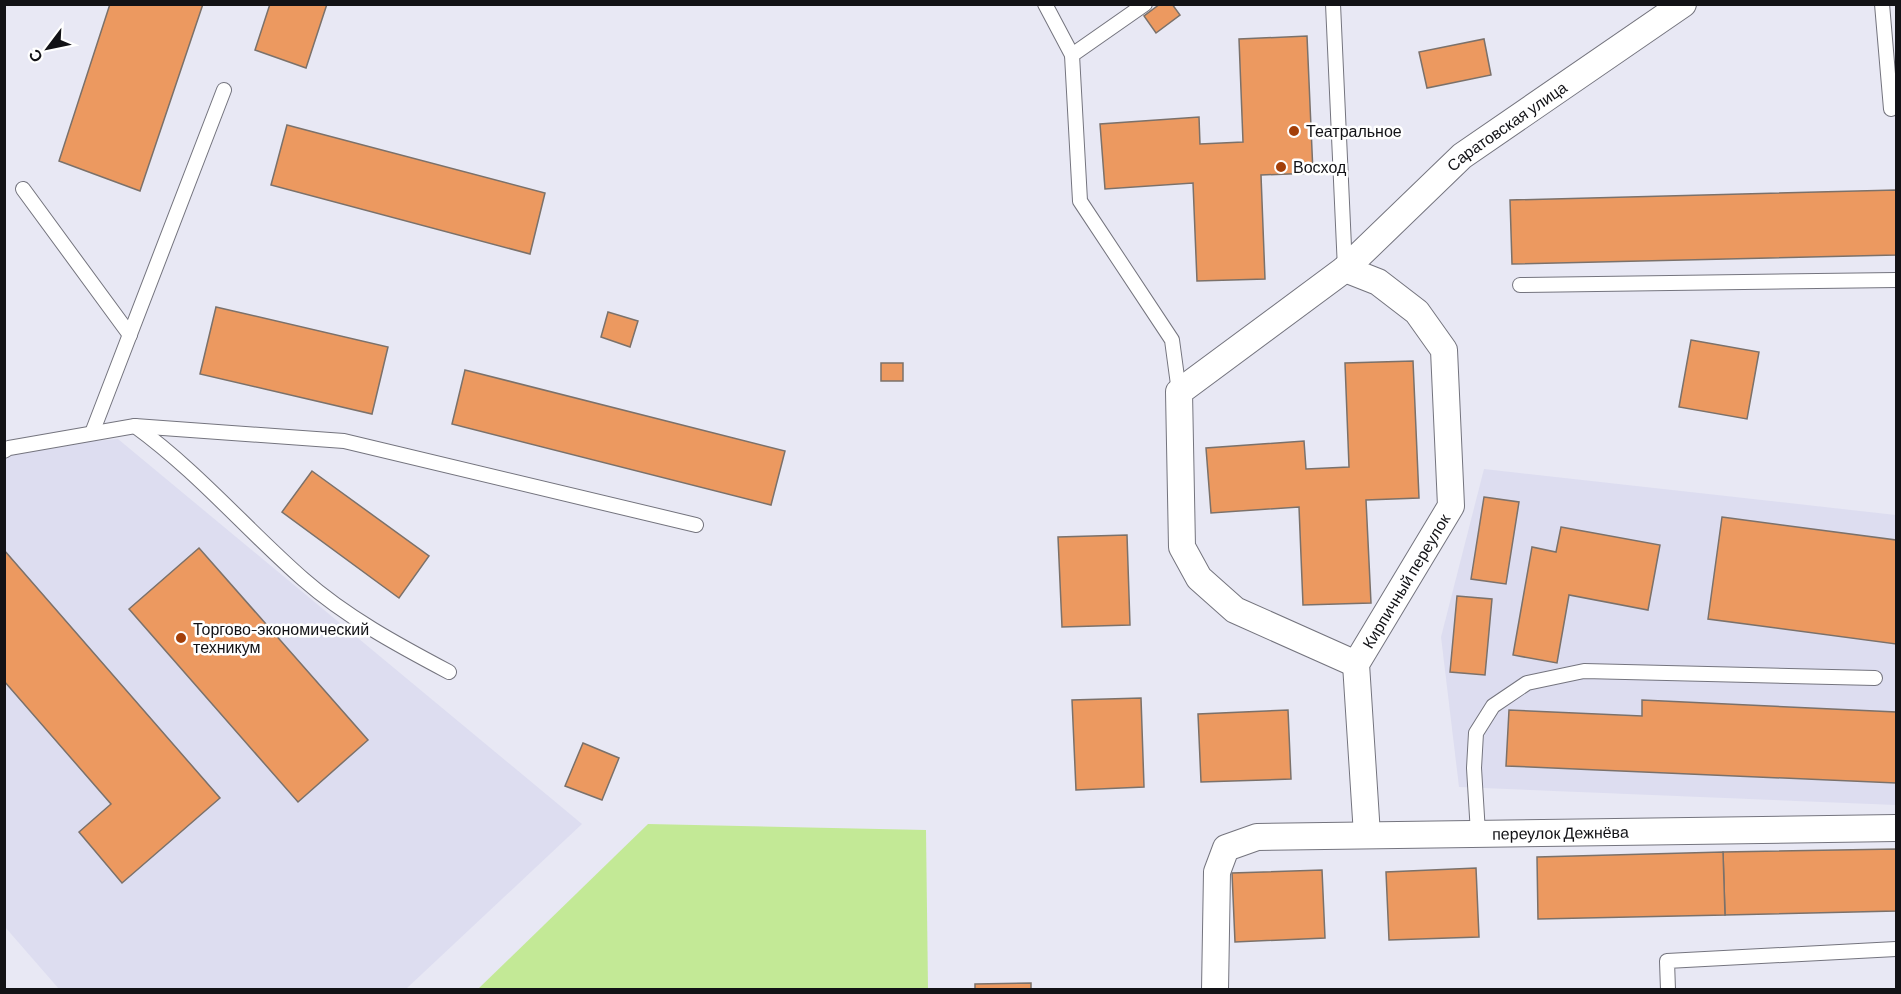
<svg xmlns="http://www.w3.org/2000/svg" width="1901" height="994" viewBox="0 0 1901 994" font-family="Barlow,sans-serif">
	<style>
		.built { fill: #ddddf0 }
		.green { fill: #c3e996 }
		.building { fill: #ec9960; stroke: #7b716a; stroke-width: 1.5 }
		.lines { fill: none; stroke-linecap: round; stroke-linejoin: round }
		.service-casing { stroke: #74747e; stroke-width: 16 }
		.minor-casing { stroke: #74747e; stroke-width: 28 }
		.service { stroke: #fff; stroke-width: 14 }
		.minor { stroke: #fff; stroke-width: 26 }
		.poi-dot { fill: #a33f09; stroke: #fff; stroke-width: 2 }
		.labels { text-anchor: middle; stroke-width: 5; stroke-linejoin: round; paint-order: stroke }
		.street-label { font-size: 16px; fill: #121216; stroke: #fff }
		.poi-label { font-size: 16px; fill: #121216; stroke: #fff; text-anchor: start }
	</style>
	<rect width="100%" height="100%" fill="#e8e8f4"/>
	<!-- built -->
	<g class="built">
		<polygon points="118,439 582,824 406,989 59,989 5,927 4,451 9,448"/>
		<polygon points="1484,469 1896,515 1896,805 1459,787 1441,637"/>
	</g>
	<!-- green -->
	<polygon class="green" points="648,824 926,830 928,989 478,989"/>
	<!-- building -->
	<g class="building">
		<polygon points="110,4 203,4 140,191 59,161"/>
		<polygon points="270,4 327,4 306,68 255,50"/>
		<polygon points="1160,4 1172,4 1180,15 1156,33 1144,16"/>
		<polygon points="1307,36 1313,173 1261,175 1265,279 1197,281 1193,183 1105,189 1100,124 1199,117 1200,144 1243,142 1239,39"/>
		<polygon points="1484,39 1491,75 1427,88 1419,52"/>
		<polygon points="287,125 545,193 530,254 271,185"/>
		<polygon points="1896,190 1896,255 1512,264 1510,200"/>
		<polygon points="216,307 388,347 372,414 200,374"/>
		<polygon points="608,312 638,321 630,347 601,337"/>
		<polygon points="1691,340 1759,352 1747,419 1679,407"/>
		<polygon points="1413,361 1419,498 1366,500 1371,603 1303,605 1299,507 1211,513 1206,448 1304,441 1306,469 1349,467 1345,363"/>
		<rect x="881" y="363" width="22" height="18"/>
		<polygon points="465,370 785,451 771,505 452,424"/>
		<polygon points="312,471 429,556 399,598 282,512"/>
		<polygon points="1484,497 1519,502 1506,584 1471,579"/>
		<polygon points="1722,517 1896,540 1896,644 1708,619"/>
		<polygon points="1561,527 1660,545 1648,610 1569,595 1557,663 1513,655 1532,547 1556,552"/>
		<polygon points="1127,535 1130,625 1062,627 1058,537"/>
		<polygon points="199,548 368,740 298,802 129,609"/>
		<polygon points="4,550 220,798 122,883 79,832 111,804 4,681"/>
		<polygon points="1457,596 1492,599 1485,675 1450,672"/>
		<polygon points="1141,698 1144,787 1076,790 1072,700"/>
		<polygon points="1642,700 1896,712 1896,783 1506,766 1509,710 1642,716"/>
		<polygon points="1288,710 1291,779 1201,782 1198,714"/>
		<polygon points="583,743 619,758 602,800 565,786"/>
		<polygon points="1896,849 1896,911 1725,915 1723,852"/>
		<polygon points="1723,852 1725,915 1538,919 1537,857"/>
		<polygon points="1476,868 1479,937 1389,940 1386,872"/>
		<polygon points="1322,870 1325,938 1235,942 1232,873"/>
		<polygon points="1031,983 1031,990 975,990 975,984"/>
	</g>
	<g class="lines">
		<!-- service casing -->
		<g class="service-casing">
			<g id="service">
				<polyline points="1045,4 1072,55"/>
				<polyline points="1145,4 1072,55 1080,201 1172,340 1179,392"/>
				<polyline points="1333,4 1345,269"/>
				<polyline points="1882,4 1891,109"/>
				<polyline points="23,189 130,335"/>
				<polyline points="1520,285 1896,280"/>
				<path d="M 135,426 C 197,471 246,529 303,579 C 346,617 398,645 449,672"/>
				<polyline points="92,433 224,90"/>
				<polyline points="4,451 9,448 135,426 344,441 696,525"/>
				<polyline points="1478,833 1474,768 1476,733 1493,706 1527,683 1584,671 1875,678"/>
				<polyline points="1668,990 1667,961 1896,949"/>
			</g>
		</g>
		<!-- minor casing -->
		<g class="minor-casing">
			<g id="minor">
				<polyline points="1345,269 1378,282 1417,312 1444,350 1451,506 1356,664 1367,835"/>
				<path id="s1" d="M 1356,664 L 1235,610 L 1199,578 L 1182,547 L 1179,392 L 1345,269 L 1462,156 L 1683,4"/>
				<path id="s2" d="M 1215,990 L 1217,872 L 1226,848 L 1257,837 L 1896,828"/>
			</g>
		</g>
		<!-- service -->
		<use href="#service" class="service"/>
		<!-- minor -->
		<use href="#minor" class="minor"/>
	</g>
	<!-- markers -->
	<g class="poi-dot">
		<circle cx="1294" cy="131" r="6"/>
		<circle cx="1281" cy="167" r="6"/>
		<circle cx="181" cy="638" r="6"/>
	</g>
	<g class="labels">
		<!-- street labels -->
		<g class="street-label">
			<text dy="6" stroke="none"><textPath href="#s1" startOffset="794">Саратовская улица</textPath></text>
			<text transform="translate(1406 581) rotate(-59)" y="6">Кирпичный переулок</text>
			<text dy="6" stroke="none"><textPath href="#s2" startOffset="480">переулок Дежнёва</textPath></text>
		</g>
		<!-- poi labels -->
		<g class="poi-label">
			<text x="1306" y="137">Театральное</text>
			<text x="1293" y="173">Восход</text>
			<text x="193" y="635">Торгово-экономический<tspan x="193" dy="18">техникум</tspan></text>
		</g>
	</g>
	<!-- border -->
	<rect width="1901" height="994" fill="none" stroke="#121216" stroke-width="12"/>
	<!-- north arrow -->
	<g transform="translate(48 48) rotate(238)" stroke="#ffffff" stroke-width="4.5" paint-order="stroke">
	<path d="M0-4.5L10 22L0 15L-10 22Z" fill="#121216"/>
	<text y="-9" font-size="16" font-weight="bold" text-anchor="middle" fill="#121216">С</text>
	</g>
</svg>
